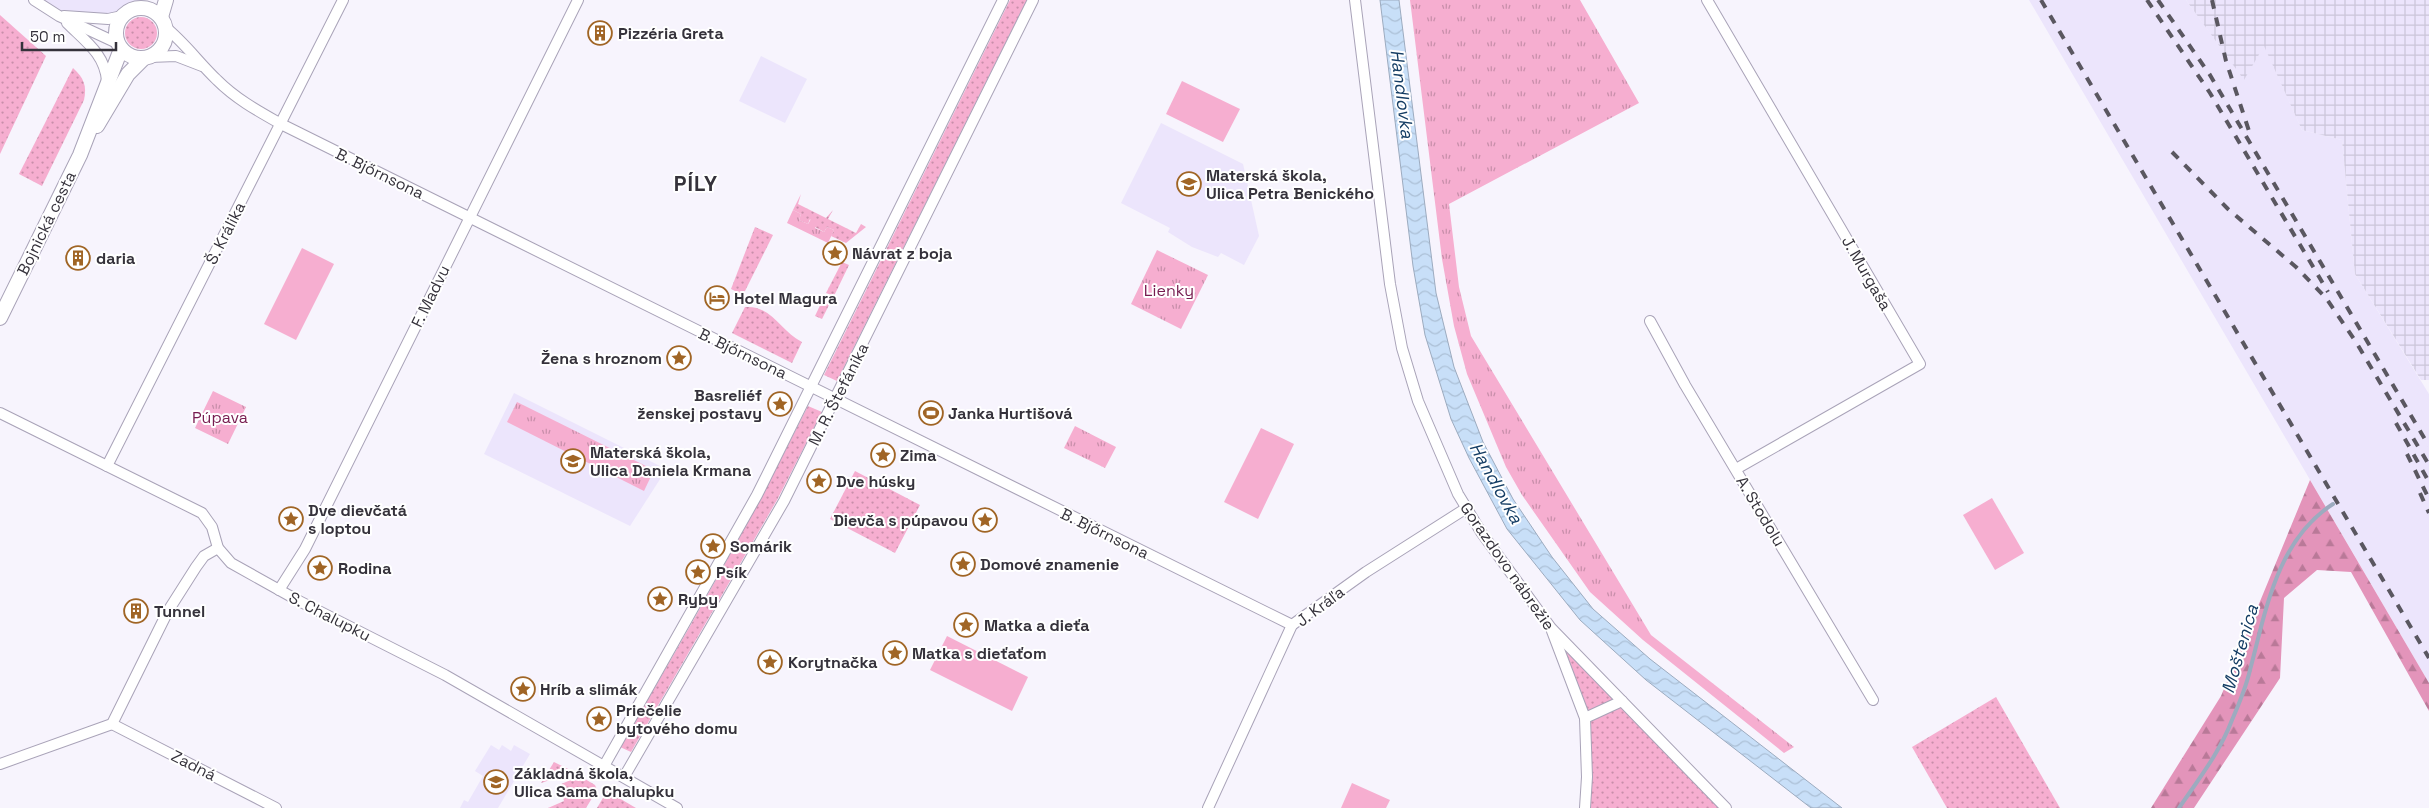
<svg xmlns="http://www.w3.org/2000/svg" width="2429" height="808" viewBox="0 0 2429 808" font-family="'Space Grotesk',sans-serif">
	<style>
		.built { fill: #ece5fc }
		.industrial { fill: url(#industrial-grid) }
		.grass { fill: url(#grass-dots) }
		.forest { fill: url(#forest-firs) }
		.park { fill: url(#park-tufts) }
		.pitch { fill: #f6aed0 }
		.water { fill: url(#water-waves); stroke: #9cabbf }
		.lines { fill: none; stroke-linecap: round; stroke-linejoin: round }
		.stream { stroke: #9cabbf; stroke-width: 4 }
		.minor-casing { stroke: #a9a3b8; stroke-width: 12 }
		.tertiary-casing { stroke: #a9a3b8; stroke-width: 16 }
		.minor { stroke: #fff; stroke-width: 10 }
		.tertiary { stroke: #fff; stroke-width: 14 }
		.rail { stroke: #5a5760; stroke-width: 4; stroke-dasharray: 9 9; stroke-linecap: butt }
		.labels { text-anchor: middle; stroke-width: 4; stroke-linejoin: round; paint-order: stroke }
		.poi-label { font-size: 16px; font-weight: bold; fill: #35323b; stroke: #fff; text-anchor: start }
		.street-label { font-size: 16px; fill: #35323b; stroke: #fff }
		.park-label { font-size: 16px; fill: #771c50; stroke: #fff }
		.water-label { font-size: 18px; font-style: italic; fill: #143d64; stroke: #fff }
		.district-label { font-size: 21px; font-weight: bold; letter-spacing: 1px; fill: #35323b; stroke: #fff }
	</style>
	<defs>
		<pattern id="industrial-grid" width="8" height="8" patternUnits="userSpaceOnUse" patternTransform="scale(1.25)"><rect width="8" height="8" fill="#ece5fc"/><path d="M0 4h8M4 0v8" fill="none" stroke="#cbc5d9"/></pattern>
		<pattern id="grass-dots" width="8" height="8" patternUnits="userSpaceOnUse" patternTransform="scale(1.25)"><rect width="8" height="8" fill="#f6aed0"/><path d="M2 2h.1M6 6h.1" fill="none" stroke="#c88eaa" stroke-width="1.8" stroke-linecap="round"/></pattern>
		<pattern id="forest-firs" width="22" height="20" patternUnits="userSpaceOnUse" patternTransform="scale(1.25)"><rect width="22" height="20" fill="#e394ba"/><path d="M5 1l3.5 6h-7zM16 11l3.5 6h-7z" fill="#b97998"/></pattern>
		<pattern id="park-tufts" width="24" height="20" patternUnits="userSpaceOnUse" patternTransform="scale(1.25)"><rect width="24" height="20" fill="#f6aed0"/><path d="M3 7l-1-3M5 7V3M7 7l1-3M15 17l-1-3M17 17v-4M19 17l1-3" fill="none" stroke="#c88eaa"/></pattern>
		<pattern id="water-waves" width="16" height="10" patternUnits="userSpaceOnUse" patternTransform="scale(1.25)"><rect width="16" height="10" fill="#c8dff8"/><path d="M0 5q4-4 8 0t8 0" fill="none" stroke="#acc0d6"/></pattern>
	</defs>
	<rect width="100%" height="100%" fill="#f7f4fd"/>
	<!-- built -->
	<g class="built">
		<polygon points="44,0 146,0 117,12 76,20"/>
		<polygon points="2029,0 2186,0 2244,79 2264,45 2302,130 2342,140 2355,274 2429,394 2429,683"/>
		<polygon points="761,56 807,79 785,123 739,101"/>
		<polygon points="1161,123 1243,164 1259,236 1244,265 1221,253 1218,257 1192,247 1168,232 1170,228 1121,203"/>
		<polygon points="514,393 662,467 664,473 630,526 484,454"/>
		<polygon points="491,745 499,750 502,745 511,751 514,745 530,754 498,808 460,808 464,800 468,802 483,776 475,771"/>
	</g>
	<!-- industrial -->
	<polygon class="industrial" points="2186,0 2429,0 2429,380 2421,380 2355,274 2342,140 2302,130 2264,46 2244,80"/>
	<!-- grass -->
	<g class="grass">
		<polygon points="1010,0 1027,0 837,381 824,375"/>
		<polygon points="0,15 46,56 0,154"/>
		<circle cx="141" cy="33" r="16"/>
		<path d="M 73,68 C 84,78 87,86 84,100 L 42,186 L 19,174 Z"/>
		<polygon points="801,194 798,204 826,218 833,210 828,219 856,233 861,224 866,227 846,243 831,236 834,230 827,227 824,232 815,227 810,219 808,224 799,220 801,214 793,210"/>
		<polygon points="755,227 773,235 743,295 731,289"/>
		<polygon points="842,262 849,265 834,296 826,293"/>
		<polygon points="825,295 832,299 822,319 815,316"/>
		<path d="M 745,307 C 772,305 780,331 802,342 L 792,363 L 732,333 Z"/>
		<path d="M 808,406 L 822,412 L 777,500 L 631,752 L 620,747 C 686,635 750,522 808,406 Z"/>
		<polygon points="855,471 920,505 895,553 830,519"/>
		<polygon points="1549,626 1725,808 1586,808 1586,718"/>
		<polygon points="1996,697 2060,808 1947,808 1912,747"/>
		<polygon points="554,762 574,772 541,783"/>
		<polygon points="580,776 595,785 597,790 586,808 548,808 564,801 559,785"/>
		<polygon points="607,791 636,808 597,808"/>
	</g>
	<!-- forest -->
	<polygon class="forest" points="2310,480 2429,683 2429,711 2351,572 2317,570 2284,598 2280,678 2194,808 2151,808 2221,696"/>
	<!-- park -->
	<g class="park">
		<polygon points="1410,0 1580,0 1639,103 1449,204 1459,287 1471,336 1651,635 1794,747 1784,753 1643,640 1590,592 1522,495 1506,467 1467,374 1454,326 1442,259"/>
		<polygon points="793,210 801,214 799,220 808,224 811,219 817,222 815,228 824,232 827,227 834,230 828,243 787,223"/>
		<polygon points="1157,250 1208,275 1181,329 1131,304"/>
		<polygon points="213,391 246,407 228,444 195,428"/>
		<polygon points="517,402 654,470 644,491 507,422"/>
		<polygon points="1075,426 1116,447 1105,468 1064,448"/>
	</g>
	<!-- pitch -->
	<g class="pitch">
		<polygon points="1182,81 1240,109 1223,142 1166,114"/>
		<polygon points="302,248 334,264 296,340 264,324"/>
		<polygon points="1261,428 1294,444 1258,519 1224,502"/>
		<polygon points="1992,498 2024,553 1995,570 1963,515"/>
		<polygon points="947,636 1028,677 1012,711 930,670"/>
		<polygon points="1352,783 1390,800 1386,808 1341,808"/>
	</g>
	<!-- water -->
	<polygon class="water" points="1380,0 1399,0 1436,293 1454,367 1483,442 1513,499 1552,557 1593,609 1650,659 1842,808 1811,808 1646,680 1580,620 1507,529 1469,458 1451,419 1425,335 1413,266"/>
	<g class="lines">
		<!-- stream -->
		<path class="stream" d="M 2179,808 C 2198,780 2220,752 2232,720 C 2239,704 2246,687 2250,670 C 2266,610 2277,540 2333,504"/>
		<!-- minor casing -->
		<g class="minor-casing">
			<g id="minor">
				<polyline points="34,0 59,16 117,43"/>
				<polyline points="1355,0 1390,284 1402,348 1418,401 1458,494 1481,532 1551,628 1726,808"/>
				<polyline points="1707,0 1920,364 1736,469"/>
				<polyline points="64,16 108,19 122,16"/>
				<path d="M 67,23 C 85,41 105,54 107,81"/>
				<path d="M 165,27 C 185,43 199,63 217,80 C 236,99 258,111 281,124 L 1292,625"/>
				<polyline points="150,57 176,56 202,66"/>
				<polyline points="1650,321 1685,385 1873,700"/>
				<polyline points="0,413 202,513 212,527 218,548 231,563 299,601 445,675 677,808"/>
				<polyline points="107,466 343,0"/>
				<polyline points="279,590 305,549 578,0"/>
				<polyline points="1552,631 1585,718 1587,777 1585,808"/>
				<polyline points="1585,718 1622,701"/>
				<polyline points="112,724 276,808"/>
				<polyline points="0,764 112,724 168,611 196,567 204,556 218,548"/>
				<polyline points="604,766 757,495 1003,0"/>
				<polyline points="624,777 784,501 1033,0"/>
				<polyline points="1208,808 1292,625 1366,572 1465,509"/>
			</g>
		</g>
		<!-- tertiary casing -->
		<g class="tertiary-casing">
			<g id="tertiary">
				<circle cx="141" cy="33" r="25"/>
				<polyline points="161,17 166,0"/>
				<polyline points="97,126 128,74 144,58"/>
				<polyline points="0,318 80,155 121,49"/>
			</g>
		</g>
		<!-- minor -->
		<use href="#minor" class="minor"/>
		<!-- tertiary -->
		<use href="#tertiary" class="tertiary"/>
		<!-- rail -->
		<g class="rail">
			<polyline points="2041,0 2429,658"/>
			<polyline points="2147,0 2210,93 2328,292"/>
			<polyline points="2158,0 2210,75 2429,446"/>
			<polyline points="2212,0 2226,61 2250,134"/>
			<polyline points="2172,152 2228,209 2296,267 2326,298 2356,342 2429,465"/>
			<polyline points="2396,423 2429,482"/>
			<polyline points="2407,454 2429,499"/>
			<polyline points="2420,493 2429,513"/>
		</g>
	</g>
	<!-- icons -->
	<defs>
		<g id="building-ring" transform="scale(1.25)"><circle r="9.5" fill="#fff" stroke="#a06525" stroke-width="1.5"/><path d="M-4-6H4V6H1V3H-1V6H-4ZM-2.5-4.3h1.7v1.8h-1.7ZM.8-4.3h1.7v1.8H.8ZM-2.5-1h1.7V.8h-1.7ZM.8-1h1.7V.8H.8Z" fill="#a06525"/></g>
		<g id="school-ring" transform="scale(1.25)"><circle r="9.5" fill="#fff" stroke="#a06525" stroke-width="1.5"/><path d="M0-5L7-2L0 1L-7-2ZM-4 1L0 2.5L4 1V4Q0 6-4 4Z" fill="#a06525"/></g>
		<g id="sight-ring" transform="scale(1.25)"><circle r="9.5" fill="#fff" stroke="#a06525" stroke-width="1.5"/><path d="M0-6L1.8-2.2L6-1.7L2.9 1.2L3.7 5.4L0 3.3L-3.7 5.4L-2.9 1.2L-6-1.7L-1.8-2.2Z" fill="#a06525"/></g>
		<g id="hotel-ring" transform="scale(1.25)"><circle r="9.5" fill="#fff" stroke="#a06525" stroke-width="1.5"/><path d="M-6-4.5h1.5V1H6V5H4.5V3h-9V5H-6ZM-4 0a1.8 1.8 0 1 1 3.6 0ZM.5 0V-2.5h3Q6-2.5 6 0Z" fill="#a06525"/></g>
		<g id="stadium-ring" transform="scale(1.25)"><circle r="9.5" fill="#fff" stroke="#a06525" stroke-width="1.5"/><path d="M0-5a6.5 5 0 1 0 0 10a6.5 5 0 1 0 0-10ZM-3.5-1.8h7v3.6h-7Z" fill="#a06525"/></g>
	</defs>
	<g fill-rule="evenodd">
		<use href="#building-ring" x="600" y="33"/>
		<use href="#school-ring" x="1189" y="184"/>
		<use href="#sight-ring" x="835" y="253"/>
		<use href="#building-ring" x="78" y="258"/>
		<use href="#hotel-ring" x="717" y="298"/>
		<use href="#sight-ring" x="679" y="358"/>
		<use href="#sight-ring" x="780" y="404"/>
		<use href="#stadium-ring" x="931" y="413"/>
		<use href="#sight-ring" x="883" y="455"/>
		<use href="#school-ring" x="573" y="461"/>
		<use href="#sight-ring" x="819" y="481"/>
		<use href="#sight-ring" x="291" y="519"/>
		<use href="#sight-ring" x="985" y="520"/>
		<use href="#sight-ring" x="713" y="546"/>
		<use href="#sight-ring" x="963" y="564"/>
		<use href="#sight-ring" x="320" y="568"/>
		<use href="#sight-ring" x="698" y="572"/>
		<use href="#sight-ring" x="660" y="599"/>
		<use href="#building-ring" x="136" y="611"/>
		<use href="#sight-ring" x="966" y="625"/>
		<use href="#sight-ring" x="895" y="653"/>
		<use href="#sight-ring" x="770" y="662"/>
		<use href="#sight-ring" x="523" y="689"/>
		<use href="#sight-ring" x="599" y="719"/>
		<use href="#school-ring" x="496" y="782"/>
	</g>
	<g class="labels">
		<!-- poi labels -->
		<g class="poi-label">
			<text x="618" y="39">Pizzéria Greta</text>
			<text x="1206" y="181">Materská škola,<tspan x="1206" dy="18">Ulica Petra Benického</tspan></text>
			<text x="852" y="259">Návrat z boja</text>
			<text x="96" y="264">daria</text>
			<text x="734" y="304">Hotel Magura</text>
			<text x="662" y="364" text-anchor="end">Žena s hroznom</text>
			<text x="762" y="401" text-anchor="end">Basreliéf<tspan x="762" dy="18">ženskej postavy</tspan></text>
			<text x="948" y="419">Janka Hurtišová</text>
			<text x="590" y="458">Materská škola,<tspan x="590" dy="18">Ulica Daniela Krmana</tspan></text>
			<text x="900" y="461">Zima</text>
			<text x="836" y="487">Dve húsky</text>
			<text x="308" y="516">Dve dievčatá<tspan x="308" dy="18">s loptou</tspan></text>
			<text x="968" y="526" text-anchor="end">Dievča s púpavou</text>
			<text x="730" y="552">Somárik</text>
			<text x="980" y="570">Domové znamenie</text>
			<text x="338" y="574">Rodina</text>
			<text x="716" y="578">Psík</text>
			<text x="678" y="605">Ryby</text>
			<text x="154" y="617">Tunnel</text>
			<text x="984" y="631">Matka a dieťa</text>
			<text x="912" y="659">Matka s dieťaťom</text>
			<text x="788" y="668">Korytnačka</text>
			<text x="540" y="695">Hríb a slimák</text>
			<text x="616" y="716">Priečelie<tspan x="616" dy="18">bytového domu</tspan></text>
			<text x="514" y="779">Základná škola,<tspan x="514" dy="18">Ulica Sama Chalupku</tspan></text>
		</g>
		<!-- street labels -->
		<g class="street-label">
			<text transform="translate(380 173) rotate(26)" y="6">B. Bjőrnsona</text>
			<text transform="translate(46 223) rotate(-64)" y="6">Bojnická cesta</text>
			<text transform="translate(225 233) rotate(-63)" y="6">Š. Králika</text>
			<text transform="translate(1867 273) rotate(60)" y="6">J. Murgaša</text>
			<text transform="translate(430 296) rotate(-64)" y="6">F. Madvu</text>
			<text transform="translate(743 353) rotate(26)" y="6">B. Bjőrnsona</text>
			<text transform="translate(838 394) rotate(-63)" y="6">M. R. Štefánika</text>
			<text transform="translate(1761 511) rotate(59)" y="6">A. Stodolu</text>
			<text transform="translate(1105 533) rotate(26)" y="6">B. Bjőrnsona</text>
			<text transform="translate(1508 566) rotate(55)" y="6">Gorazdovo nábrežie</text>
			<text transform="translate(1320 606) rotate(-37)" y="6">J. Kráľa</text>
			<text transform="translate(330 616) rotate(27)" y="6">S. Chalupku</text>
			<text transform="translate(194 765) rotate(27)" y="6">Zadná</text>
		</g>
		<!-- park labels -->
		<g class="park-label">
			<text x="1169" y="296">Lienky</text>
			<text x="220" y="423">Púpava</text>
		</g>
		<!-- water labels -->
		<g class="water-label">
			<text transform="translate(1402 94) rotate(83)" y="6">Handlovka</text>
			<text transform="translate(1496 483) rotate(61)" y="6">Handlovka</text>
			<text transform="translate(2240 649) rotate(-74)" y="6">Moštenica</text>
		</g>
		<!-- district labels -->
		<g class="district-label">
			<text x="696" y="191">PÍLY</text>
		</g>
	</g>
	<!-- scale -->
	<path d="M22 42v8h94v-8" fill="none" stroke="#35323b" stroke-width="2.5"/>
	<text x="30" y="42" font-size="15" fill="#35323b" stroke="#ffffff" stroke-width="4" paint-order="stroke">50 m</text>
</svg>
